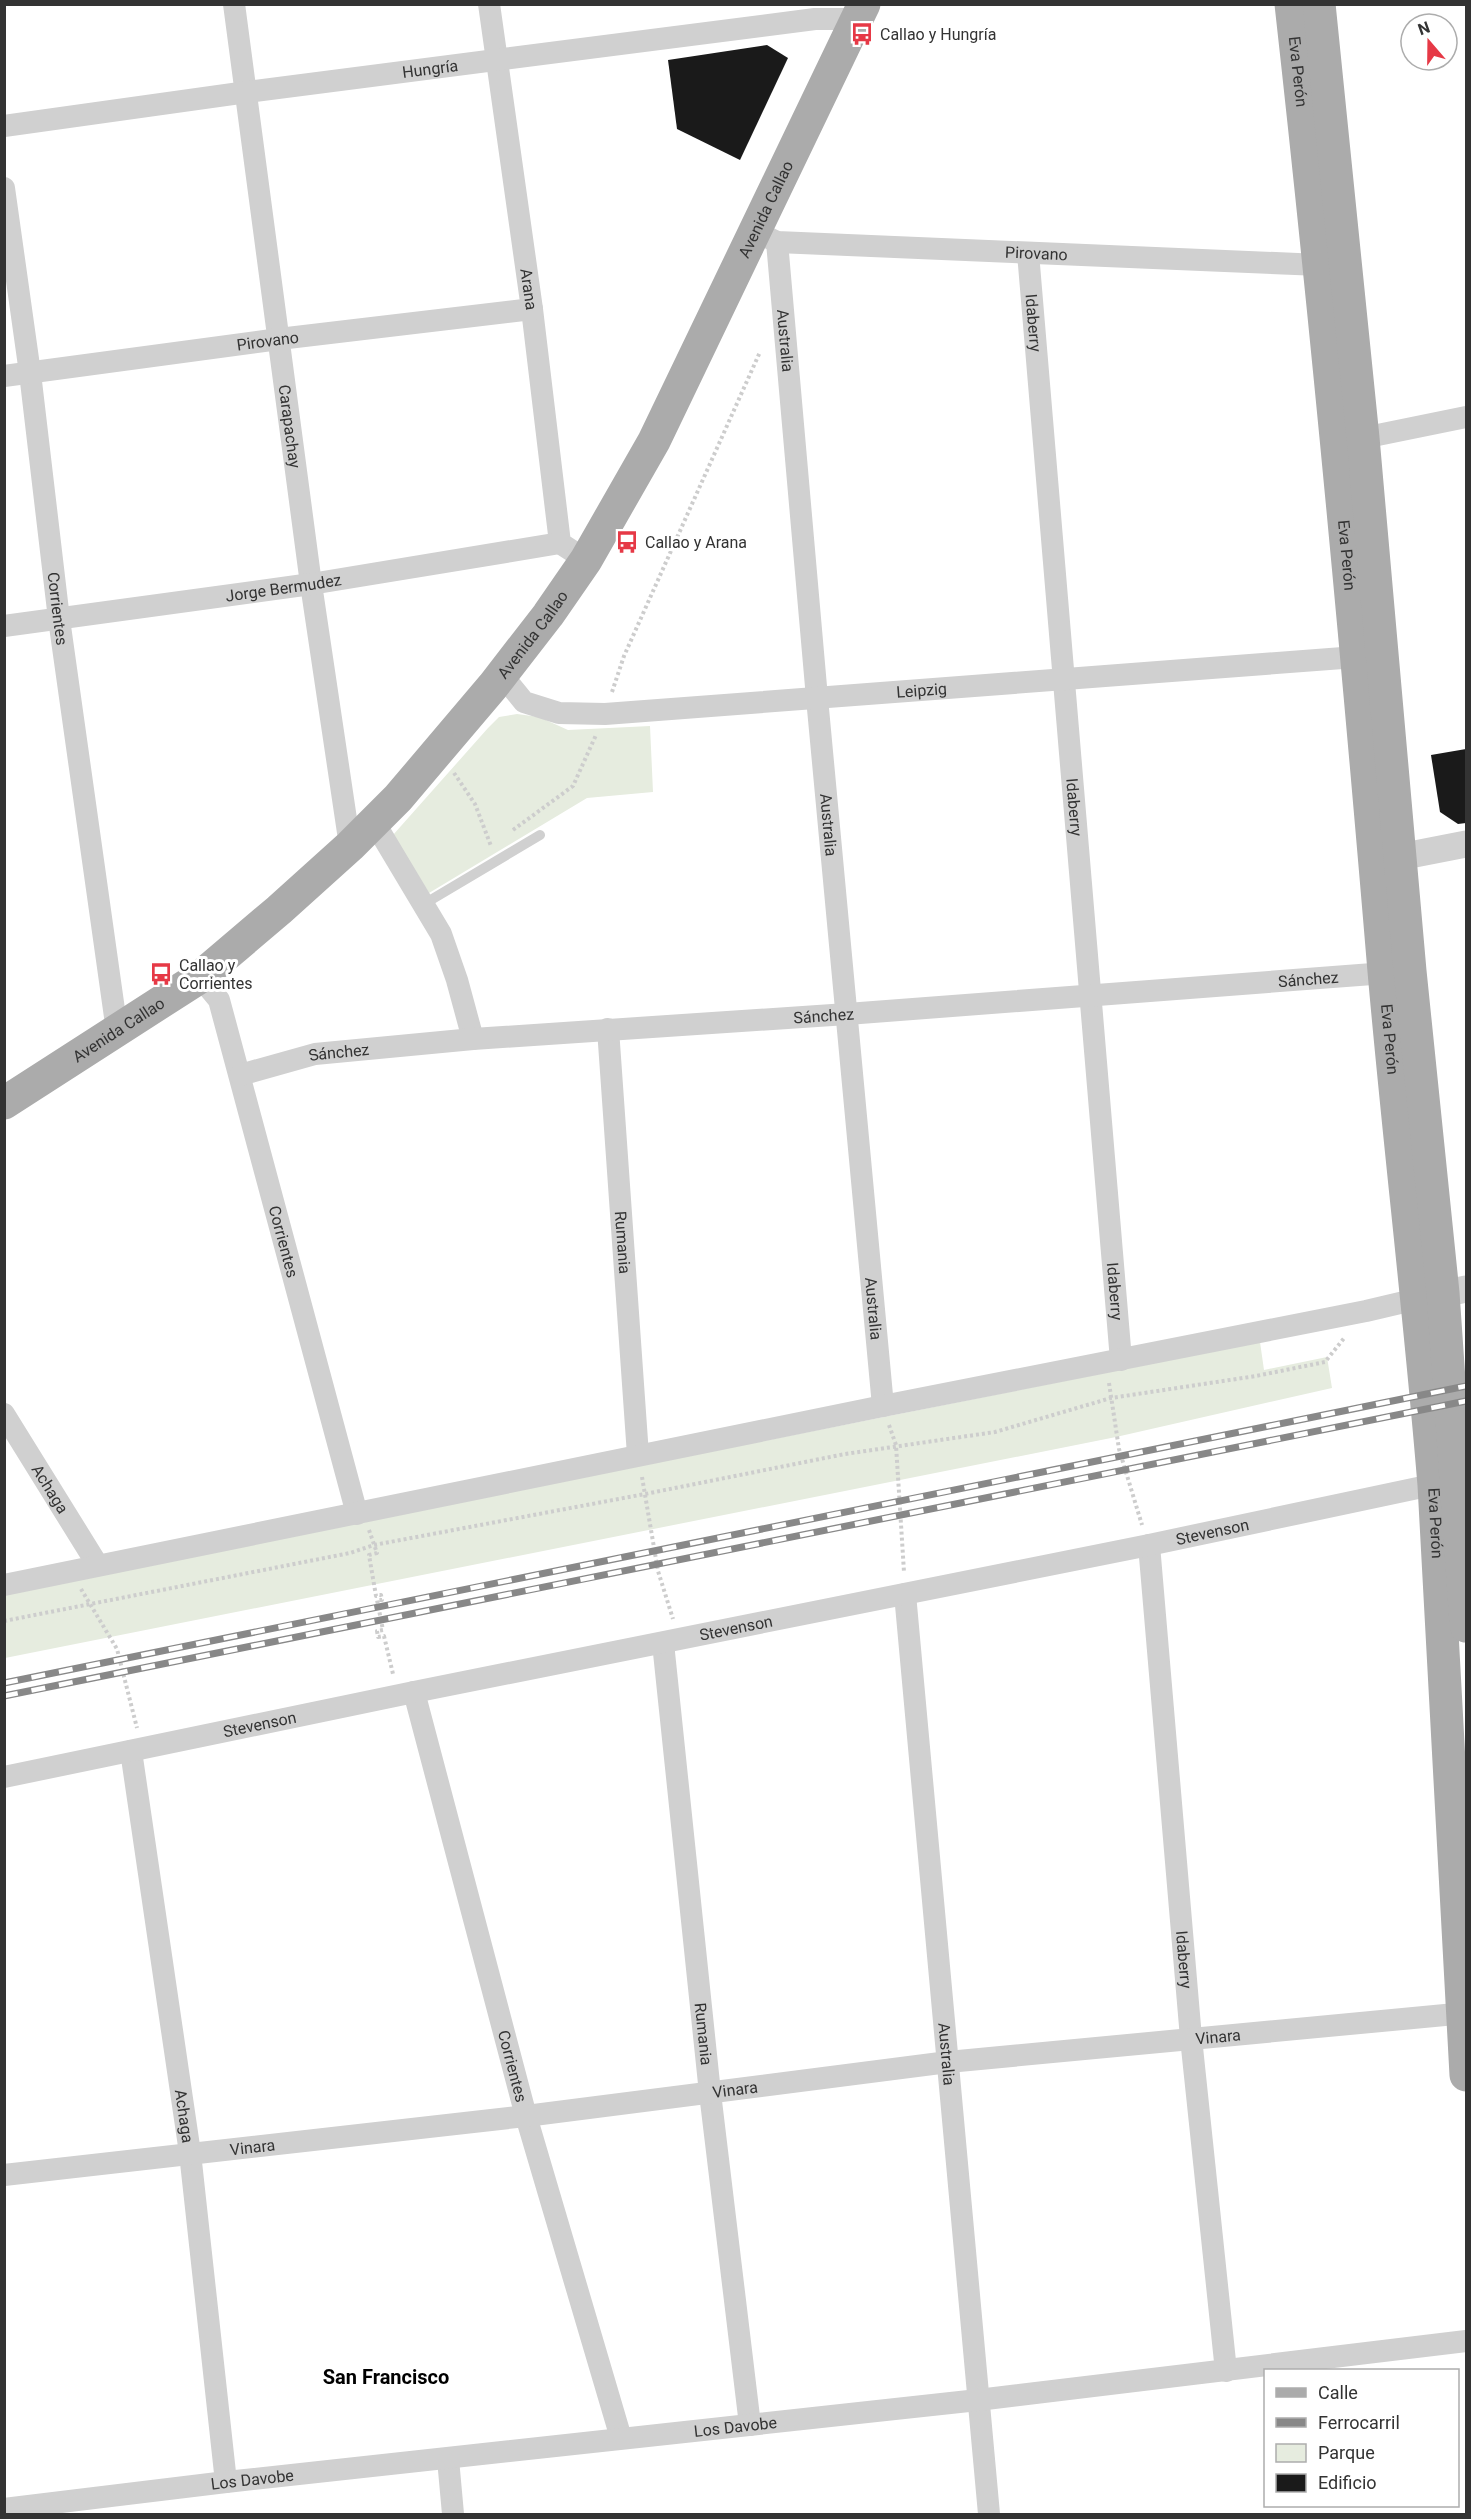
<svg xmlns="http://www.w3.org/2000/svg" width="1471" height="2519" viewBox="0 0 1471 2519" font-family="Roboto,sans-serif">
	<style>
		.green { fill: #e6ecdf }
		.building { fill: #1a1a1a }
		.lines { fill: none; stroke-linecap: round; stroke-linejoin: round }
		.path { stroke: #cdcdcd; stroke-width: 4; stroke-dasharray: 3 3; stroke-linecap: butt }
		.service { stroke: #d0d0d0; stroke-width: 10 }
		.minor { stroke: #d0d0d0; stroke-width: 22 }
		.tertiary { stroke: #d0d0d0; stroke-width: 27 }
		.primary { stroke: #ababab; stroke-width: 33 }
		.rail-casing { stroke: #888; stroke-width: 7 }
		.rail { stroke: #fff; stroke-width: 4.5; stroke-dasharray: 14; stroke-linecap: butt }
		.labels { text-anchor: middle; stroke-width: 6; stroke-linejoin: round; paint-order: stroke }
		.poi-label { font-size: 16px; fill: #333; stroke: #fff; text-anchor: start }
		.street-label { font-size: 16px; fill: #333; stroke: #fff }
		.quarter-label { font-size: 20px; font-weight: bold; fill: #000; stroke: #fff }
	</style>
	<rect width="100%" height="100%" fill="#fff"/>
	<!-- green -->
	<g class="green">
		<polygon points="517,714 539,717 568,730 650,726 653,792 587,798 429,893 393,835 488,728 499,717"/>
		<polygon points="1260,1342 1264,1370 1327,1357 1332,1388 1116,1437 5,1658 5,1592"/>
	</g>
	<!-- building -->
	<g class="building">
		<polygon points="767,45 788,58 740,160 677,129 668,60"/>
		<polygon points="1466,749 1466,823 1458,824 1440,812 1431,755"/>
	</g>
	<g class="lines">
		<!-- path -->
		<g class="path">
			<polyline points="612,692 624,656 760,352"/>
			<polyline points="454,773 475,804 491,846"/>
			<polyline points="513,830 573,786 596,735"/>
			<polyline points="1109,1383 1119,1449 1142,1525"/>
			<polyline points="889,1425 896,1445 904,1572"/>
			<polyline points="642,1477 658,1571 673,1619"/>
			<polyline points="369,1530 377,1553 369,1555 376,1596 381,1595 382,1600 377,1600 383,1630 377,1631 378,1637 384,1636 393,1674"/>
			<polyline points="81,1589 117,1649 137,1728"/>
			<polyline points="4,1621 350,1553 374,1545 645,1494 845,1454 995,1432 1111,1398 1256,1376 1325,1362 1345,1337"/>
		</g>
		<!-- service -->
		<polyline class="service" points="424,904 540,835"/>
		<!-- minor -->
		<g class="minor">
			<path id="s1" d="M 234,4 L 311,584 L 350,846"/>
			<path id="s2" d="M 489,4 L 532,309 L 560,543 L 586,560"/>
			<path id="s3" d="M 4,126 L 247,92 L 815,19 L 857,19"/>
			<path id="s4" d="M 4,188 L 30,373 L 59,619 L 117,1031"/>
			<path id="s5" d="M 765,236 L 777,242 L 1320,265"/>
			<path id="s6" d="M 777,242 L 817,698 L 883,1406"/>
			<path id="s7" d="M 1028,253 L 1121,1360"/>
			<path id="s8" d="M 4,376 L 279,339 L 532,309"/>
			<polyline points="1363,438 1466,417"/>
			<path id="s9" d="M 4,626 L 311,584 L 560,543"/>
			<path id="s10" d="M 502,675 L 524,702 L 559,713 L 605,714 L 1356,657"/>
			<polyline points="374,822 441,934 457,980 473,1039"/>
			<path id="s11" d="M 200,977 L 219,1000 L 357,1514"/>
			<path id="s12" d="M 608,1029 L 638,1455"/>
			<path id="s13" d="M 240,1075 L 315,1054 L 473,1039 L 847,1014 L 1399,972"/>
			<path id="s14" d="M 4,1414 L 97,1564"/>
			<path id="s15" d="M 1149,1545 L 1191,2038 L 1226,2371"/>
			<polyline points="4,1585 883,1406 1366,1311 1417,1299"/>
			<path id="s16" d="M 905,1594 L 989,2514"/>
			<path id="s17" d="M 663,1643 L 710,2093 L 750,2425"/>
			<path id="s18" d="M 414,1692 L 526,2116 L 621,2438"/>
			<path id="s19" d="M 131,1751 L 190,2153 L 226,2482"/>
			<path id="s20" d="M 4,1777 L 414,1692 L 1149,1545 L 1446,1482"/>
			<path id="s21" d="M 4,2175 L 526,2116 L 948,2062 L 1466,2013"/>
			<polyline points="448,2459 453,2514"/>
			<path id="s22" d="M 4,2509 L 226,2482 L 978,2400 L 1466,2341"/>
		</g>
		<!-- tertiary -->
		<g class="tertiary">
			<polyline points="1379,861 1466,844"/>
			<polyline points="1424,1298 1466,1289"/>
		</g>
		<!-- primary -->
		<g class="primary">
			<path id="s23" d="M 1291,4 C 1327,326 1357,649 1384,971 C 1399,1143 1420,1313 1434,1485 L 1466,2075"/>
			<polyline points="1319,4 1363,438 1410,971 1443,1293 1466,1626"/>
			<path id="s24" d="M 4,1103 L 200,977 L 279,910 L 350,846 L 398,798 L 493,686 L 548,615 L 586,560 L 654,441 L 864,4"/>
		</g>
		<!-- rail casing -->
		<g class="rail-casing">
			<g id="rail">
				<polyline points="4,1683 1466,1386"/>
				<polyline points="4,1696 1466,1401"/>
			</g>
		</g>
		<!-- rail -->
		<use href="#rail" class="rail"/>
	</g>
	<!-- icons -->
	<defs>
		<g id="bus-bare" transform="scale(1.8)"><path d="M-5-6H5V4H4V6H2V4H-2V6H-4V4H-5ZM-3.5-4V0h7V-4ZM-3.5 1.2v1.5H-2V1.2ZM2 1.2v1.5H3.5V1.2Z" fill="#e63946" stroke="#fff" stroke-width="2.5" paint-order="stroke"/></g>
	</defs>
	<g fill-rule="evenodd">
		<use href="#bus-bare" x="862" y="34"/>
		<use href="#bus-bare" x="627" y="542"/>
		<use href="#bus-bare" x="161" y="974"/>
	</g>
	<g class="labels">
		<!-- poi labels -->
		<g class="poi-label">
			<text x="880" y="40">Callao y Hungría</text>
			<text x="645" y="548">Callao y Arana</text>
			<text x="179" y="971">Callao y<tspan x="179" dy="18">Corrientes</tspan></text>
		</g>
		<!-- street labels -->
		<g class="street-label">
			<text dy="6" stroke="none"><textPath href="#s3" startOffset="430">Hungría</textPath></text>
			<text dy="6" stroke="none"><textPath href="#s23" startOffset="68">Eva Perón</textPath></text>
			<text dy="6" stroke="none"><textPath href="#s24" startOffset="1198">Avenida Callao</textPath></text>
			<text dy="6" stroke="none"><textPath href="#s5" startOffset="273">Pirovano</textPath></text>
			<text dy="6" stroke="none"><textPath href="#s2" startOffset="288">Arana</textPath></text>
			<text dy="6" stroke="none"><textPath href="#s7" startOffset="70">Idaberry</textPath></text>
			<text dy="6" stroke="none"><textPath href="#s6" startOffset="99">Australia</textPath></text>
			<text dy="6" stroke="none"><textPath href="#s8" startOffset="266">Pirovano</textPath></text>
			<text dy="6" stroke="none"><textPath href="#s1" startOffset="426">Carapachay</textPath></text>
			<text dy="6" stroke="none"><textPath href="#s23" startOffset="554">Eva Perón</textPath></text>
			<text dy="6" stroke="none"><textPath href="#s9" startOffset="282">Jorge Bermudez</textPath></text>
			<text dy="6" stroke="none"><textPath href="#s4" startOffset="424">Corrientes</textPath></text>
			<text dy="6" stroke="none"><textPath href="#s24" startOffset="712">Avenida Callao</textPath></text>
			<text dy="6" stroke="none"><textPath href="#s10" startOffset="435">Leipzig</textPath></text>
			<text dy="6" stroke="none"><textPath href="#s7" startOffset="556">Idaberry</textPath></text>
			<text dy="6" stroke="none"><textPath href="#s6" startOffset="585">Australia</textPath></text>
			<text dy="6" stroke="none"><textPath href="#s13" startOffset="1074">Sánchez</textPath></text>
			<text dy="6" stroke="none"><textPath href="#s13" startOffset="588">Sánchez</textPath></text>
			<text dy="6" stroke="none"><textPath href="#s24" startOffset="136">Avenida Callao</textPath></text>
			<text dy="6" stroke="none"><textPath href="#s23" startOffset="1040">Eva Perón</textPath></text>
			<text dy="6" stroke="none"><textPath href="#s13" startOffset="102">Sánchez</textPath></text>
			<text dy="6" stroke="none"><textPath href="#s11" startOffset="280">Corrientes</textPath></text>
			<text dy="6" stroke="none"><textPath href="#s12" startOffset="214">Rumania</textPath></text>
			<text dy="6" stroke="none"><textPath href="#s7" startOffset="1042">Idaberry</textPath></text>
			<text dy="6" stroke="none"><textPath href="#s6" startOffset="1071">Australia</textPath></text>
			<text dy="6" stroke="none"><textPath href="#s14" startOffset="88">Achaga</textPath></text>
			<text dy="6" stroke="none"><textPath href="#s23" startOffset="1526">Eva Perón</textPath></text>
			<text dy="6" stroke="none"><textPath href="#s20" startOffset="1233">Stevenson</textPath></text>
			<text dy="6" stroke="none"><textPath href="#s20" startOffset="747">Stevenson</textPath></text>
			<text dy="6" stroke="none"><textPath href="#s20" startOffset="261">Stevenson</textPath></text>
			<text dy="6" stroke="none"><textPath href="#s15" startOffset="416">Idaberry</textPath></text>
			<text dy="6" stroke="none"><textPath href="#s17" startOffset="393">Rumania</textPath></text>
			<text dy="6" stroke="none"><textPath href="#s21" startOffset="1222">Vinara</textPath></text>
			<text dy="6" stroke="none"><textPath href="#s16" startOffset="462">Australia</textPath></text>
			<text dy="6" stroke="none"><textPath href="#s18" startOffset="387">Corrientes</textPath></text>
			<text dy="6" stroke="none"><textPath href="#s21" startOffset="736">Vinara</textPath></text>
			<text dy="6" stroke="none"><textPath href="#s19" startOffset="369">Achaga</textPath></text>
			<text dy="6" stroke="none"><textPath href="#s21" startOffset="250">Vinara</textPath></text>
			<text dy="6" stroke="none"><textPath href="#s22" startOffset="736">Los Davobe</textPath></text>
			<text dy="6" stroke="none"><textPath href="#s22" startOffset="250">Los Davobe</textPath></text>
		</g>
		<!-- quarter labels -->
		<g class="quarter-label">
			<text x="386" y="2384">San Francisco</text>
		</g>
	</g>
	<!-- border -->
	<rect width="1471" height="2519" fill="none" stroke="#333333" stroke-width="12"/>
	<!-- legend -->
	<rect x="1264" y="2369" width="195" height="138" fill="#ffffff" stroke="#adadad" stroke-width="1.5"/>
	<rect x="1276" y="2388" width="30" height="9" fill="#ababab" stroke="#adadad" stroke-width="1.5"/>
	<text x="1318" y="2399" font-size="18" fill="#333333">Calle</text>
	<rect x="1276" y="2418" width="30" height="9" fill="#888888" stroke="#adadad" stroke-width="1.5"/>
	<text x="1318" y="2429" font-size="18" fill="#333333">Ferrocarril</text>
	<rect x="1276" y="2444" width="30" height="18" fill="#e6ecdf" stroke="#adadad" stroke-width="1.5"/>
	<text x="1318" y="2459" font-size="18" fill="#333333">Parque</text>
	<rect x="1276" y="2474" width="30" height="18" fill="#1a1a1a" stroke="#adadad" stroke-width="1.5"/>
	<text x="1318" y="2489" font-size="18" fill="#333333">Edificio</text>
	<!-- north arrow -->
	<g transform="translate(1429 42) rotate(340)"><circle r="28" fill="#ffffff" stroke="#adadad" stroke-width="1.5"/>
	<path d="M0-4.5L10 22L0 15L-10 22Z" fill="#e63946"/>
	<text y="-9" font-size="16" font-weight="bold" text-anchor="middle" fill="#333333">N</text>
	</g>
</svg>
